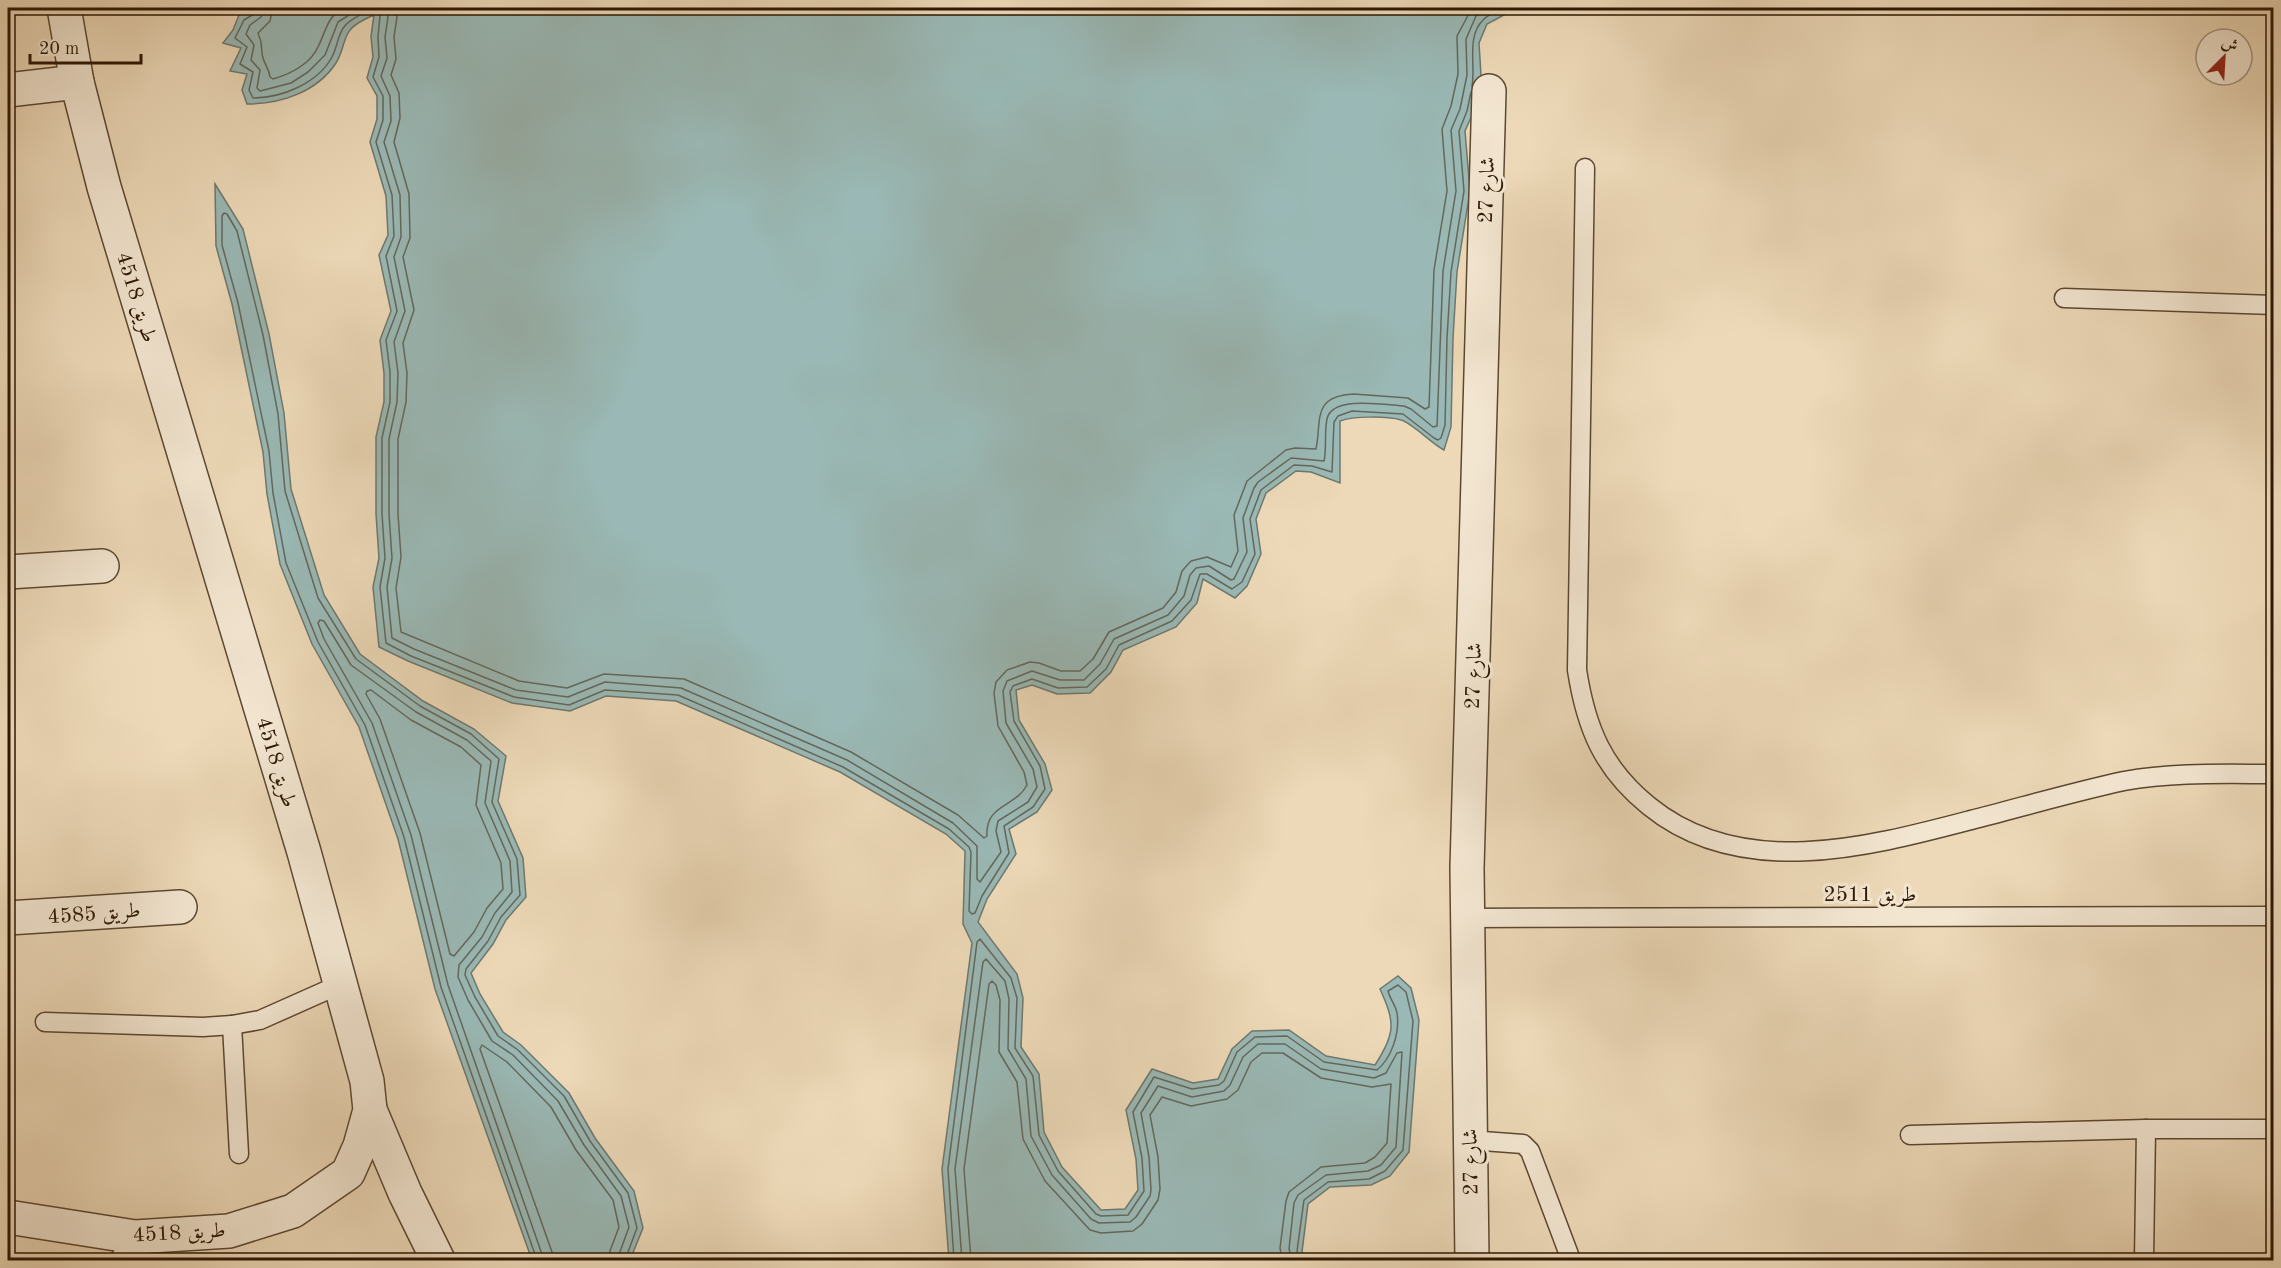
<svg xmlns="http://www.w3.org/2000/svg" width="2281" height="1268" viewBox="0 0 2281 1268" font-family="'Old Standard TT',Amiri,serif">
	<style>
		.water { fill: #9ab9b6; stroke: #6e786e; stroke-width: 1.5 }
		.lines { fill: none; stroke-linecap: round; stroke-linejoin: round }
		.shore { stroke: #63685c; stroke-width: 1.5 }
		.lane-casing { stroke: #5c4830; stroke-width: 21 }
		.street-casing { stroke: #5c4830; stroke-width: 36 }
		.lane { stroke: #f3e6d1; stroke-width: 18 }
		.street { stroke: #f3e6d1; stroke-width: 33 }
		.labels { text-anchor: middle; stroke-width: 6; stroke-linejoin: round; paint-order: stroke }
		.street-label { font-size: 21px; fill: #2c1703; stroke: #f3e6d1 }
	</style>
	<rect width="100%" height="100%" fill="#edd9b8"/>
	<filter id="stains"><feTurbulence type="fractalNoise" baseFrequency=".00333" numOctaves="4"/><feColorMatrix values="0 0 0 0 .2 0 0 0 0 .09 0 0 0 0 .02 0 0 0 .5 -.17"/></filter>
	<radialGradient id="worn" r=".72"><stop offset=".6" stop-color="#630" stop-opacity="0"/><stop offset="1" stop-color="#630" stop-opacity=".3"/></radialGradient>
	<!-- water -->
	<g class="water">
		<path d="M 255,8 C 270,8 288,15 301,8 L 1522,8 L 1517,8 L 1487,24 L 1479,43 L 1481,75 L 1473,113 L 1465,131 L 1470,191 L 1457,272 L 1453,338 L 1451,427 L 1444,450 C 1432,444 1411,422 1401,420 C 1387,416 1353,416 1340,421 L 1340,483 L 1311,472 L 1296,471 L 1266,493 L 1256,519 L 1261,554 L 1247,586 L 1235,598 L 1203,579 L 1197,603 L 1176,627 L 1123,650 L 1111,672 L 1090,693 L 1057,694 L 1032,685 L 1016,690 L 1019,720 L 1045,764 L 1052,790 L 1037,812 L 1009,829 L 1016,854 L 987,899 L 978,922 L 1017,974 L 1023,998 L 1021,1047 L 1039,1074 L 1044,1132 L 1062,1167 L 1101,1210 L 1125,1209 L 1138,1190 L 1136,1159 L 1126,1110 L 1152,1069 L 1193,1083 L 1218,1079 L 1232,1049 L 1252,1031 L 1289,1030 L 1326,1056 L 1375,1065 C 1396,1033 1395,1022 1380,989 L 1398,976 L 1411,988 L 1419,1020 L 1409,1152 L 1390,1176 L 1371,1185 L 1330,1187 L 1308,1204 L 1302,1252 L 1310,1260 L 949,1260 L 942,1169 L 972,943 L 963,924 L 965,851 L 946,834 L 840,772 L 676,701 L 606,696 L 570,711 L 512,703 L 408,661 L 379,647 L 373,587 L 379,558 L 376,514 L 376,437 L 384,402 L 384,373 L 380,340 L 391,311 L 379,255 L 388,235 L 386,196 L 370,142 L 377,119 L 377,96 L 367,78 L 373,57 L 371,36 L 374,15 C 367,18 352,25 348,33 C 343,42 342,54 336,63 C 317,92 281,104 247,104 L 242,90 L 247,74 L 230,71 L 241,48 L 223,43 L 233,30 L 239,15 Z"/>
		<polygon points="1716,8 1964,8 1794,11"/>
		<polygon points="215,184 243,229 269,334 284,413 291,489 324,595 360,654 423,701 474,729 506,756 498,801 523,858 526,897 506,920 493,944 471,973 480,994 503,1032 521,1045 569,1093 595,1138 634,1191 643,1228 630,1260 532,1260 435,989 398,839 359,727 312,644 280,564 267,494 263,452 232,304 216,246"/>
	</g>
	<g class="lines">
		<!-- shore -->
		<g class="shore">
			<path d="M 256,8 L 254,14 L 244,20 L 235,38 L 247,47 L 240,64 L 253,72 L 249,90 L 253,98 C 282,98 318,83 332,57 C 337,48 338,34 344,27 C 349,20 368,9 376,11 L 380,16 L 378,37 L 379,57 L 373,77 L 383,96 L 383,120 L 376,142 L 392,195 L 394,236 L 386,256 L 397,311 L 386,340 L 390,372 L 390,402 L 382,438 L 382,514 L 385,558 L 380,587 L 386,643 L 411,656 L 514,697 L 569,705 L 605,690 L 678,695 L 843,767 L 949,829 L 969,847 L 971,852 L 969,911 L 972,914 L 975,913 L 982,896 L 1009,853 L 1004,826 L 1033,807 L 1045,789 L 1040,766 L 1014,721 L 1010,692 L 1013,686 L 1032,679 L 1058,688 L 1087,687 L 1106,669 L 1119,645 L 1172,621 L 1191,600 L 1200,574 L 1207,574 L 1232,589 L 1242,582 L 1255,554 L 1250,519 L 1261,490 L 1294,465 L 1312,466 L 1332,472 L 1334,422 L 1338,416 L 1352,411 L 1403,414 L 1434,438 L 1438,440 L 1441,438 L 1445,425 L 1447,338 L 1451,272 L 1464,191 L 1459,131 L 1467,111 L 1471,92"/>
			<polyline points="264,8 261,17 250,25 246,34 254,45 251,60 260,70 257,88 260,91 291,83 308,72 325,55 338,22 360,8"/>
			<path d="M 273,8 L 270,21 L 258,33 C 264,46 260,49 263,58 C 265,65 269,69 270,77 L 273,79 C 290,74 310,64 318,47 C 326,31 327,17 343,8"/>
			<path d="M 384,8 L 388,17 L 385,37 L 387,58 L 381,76 L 390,96 L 391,121 L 384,142 L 400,195 L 401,237 L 394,257 L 405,311 L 394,342 L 398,373 L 397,402 L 389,439 L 389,514 L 392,558 L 387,587 L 392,638 L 414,649 L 516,690 L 568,697 L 605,682 L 681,688 L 847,760 L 953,823 L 977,846 L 977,879 L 980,882 L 1001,852 L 996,831 L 998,821 L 1028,802 L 1037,787 L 1033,769 L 1006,723 L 1003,691 L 1007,681 L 1032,671 L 1060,680 L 1084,680 L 1100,664 L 1114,639 L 1168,615 L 1184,596 L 1190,575 L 1196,568 L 1209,566 L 1231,580 L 1234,579 L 1247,552 L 1243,518 L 1254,488 L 1258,482 L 1291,458 L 1324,461 C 1327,448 1324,433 1327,419 C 1332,395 1386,405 1404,406 L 1411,409 L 1433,427 L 1437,426 L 1443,271 L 1456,191 L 1451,130 L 1460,109 L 1467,75 L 1466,39 L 1476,16 L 1489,8"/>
			<path d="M 395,8 L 397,17 L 394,37 L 396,59 L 391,75 L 399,93 L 400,118 L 394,142 L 409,194 L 410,238 L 403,257 L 414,310 L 403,343 L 407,373 L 406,402 L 398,439 L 398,514 L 401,557 L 396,588 L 401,632 L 519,681 L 567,688 L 604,674 L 684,679 L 851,752 L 958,815 L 984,838 L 987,836 C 985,804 1015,808 1027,785 L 1024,772 L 998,726 L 994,693 L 996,682 L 1007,670 L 1030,662 L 1039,663 L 1061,671 L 1080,671 L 1093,659 L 1109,632 L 1163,608 L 1176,592 L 1182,571 L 1191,561 L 1207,557 L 1231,567 L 1238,551 L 1234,515 L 1247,481 L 1286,450 L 1295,448 L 1316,449 C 1322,421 1311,396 1354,394 L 1408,398 L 1425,409 L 1429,407 L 1434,270 L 1447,191 L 1442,129 L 1451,106 L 1458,74 L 1457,36 L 1472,8"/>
			<path d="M 1472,86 C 1476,66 1466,37 1483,20 C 1488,14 1498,11 1505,8"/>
			<polygon points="367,691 371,690 411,720 461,747 481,765 476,805 501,863 503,889 487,908 474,932 454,956 450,954 420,833 380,719 366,694"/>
			<polyline points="537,1260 441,987 404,837 365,725 318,642 286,563 273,493 269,451 238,303 222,245 222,216 224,213 227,214 237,231 263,335 278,414 285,491 318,598 356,659 420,706 471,734 499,759 492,802 517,859 520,895 501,917 488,941 466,969 465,975 475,997 498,1036 518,1050 564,1096 590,1141 628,1193 637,1228 625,1260"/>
			<polyline points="544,1260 448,985 411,835 372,723 324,639 318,623 320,620 324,621 351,665 416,712 467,740 491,761 485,803 510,861 512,892 495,913 482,937 459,965 458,977 468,1000 492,1041 513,1055 558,1101 584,1145 621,1196 629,1227 617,1260"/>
			<polyline points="553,1260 552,1252 480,1049 482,1045 507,1062 551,1107 576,1150 613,1200 619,1227 610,1251 608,1260"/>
			<path d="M 954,1260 L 948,1169 L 977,942 L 980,939 L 1011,978 L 1017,998 L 1015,1048 L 1033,1076 L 1039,1135 L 1058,1171 L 1096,1214 L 1101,1216 L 1128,1215 L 1144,1191 L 1142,1158 L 1133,1112 L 1154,1077 L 1192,1089 L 1219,1085 L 1224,1081 L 1237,1052 L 1255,1037 L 1287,1036 L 1324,1062 L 1377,1070 C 1392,1058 1400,1032 1397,1013 C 1396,1006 1390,999 1388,991 L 1398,985 L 1406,992 L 1413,1021 L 1403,1150 L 1385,1171 L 1369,1179 L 1328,1182 L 1304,1200 L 1297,1251 L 1302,1260"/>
			<polyline points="962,1260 955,1169 983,962 986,959 1005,981 1009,999 1008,1049 1026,1079 1031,1136 1052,1175 1091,1219 1099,1223 1130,1222 1136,1217 1150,1196 1151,1190 1149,1157 1141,1113 1158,1086 1192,1097 1224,1091 1230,1085 1243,1057 1258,1044 1285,1044 1321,1069 1374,1078 1386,1073 1397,1053 1402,1052 1396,1147 1381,1165 1368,1171 1326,1175 1298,1195 1294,1203 1289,1249 1292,1260"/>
			<polyline points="971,1260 964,1169 989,984 992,981 996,985 1000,1000 999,1052 1017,1082 1023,1139 1045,1181 1090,1230 1101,1233 1133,1231 1142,1224 1158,1200 1160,1189 1158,1157 1150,1115 1162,1097 1191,1106 1227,1099 1238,1090 1251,1062 1262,1053 1283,1053 1321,1078 1372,1087 1391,1084 1387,1143 1375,1157 1365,1163 1321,1167 1289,1192 1286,1201 1280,1248 1282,1260"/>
		</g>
		<!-- lane casing -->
		<g class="lane-casing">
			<g id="lane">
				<path d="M 1585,168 L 1577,670 C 1586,728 1603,769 1649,806 C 1741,881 1868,847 1971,820 C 2022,807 2073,792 2124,781 C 2173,772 2224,774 2274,774"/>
				<polyline points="2064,298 2274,305"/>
				<polyline points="1467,918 2274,916"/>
				<polyline points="45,1022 203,1027 232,1025 260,1020 341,984"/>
				<polyline points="232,1025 239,1154"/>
				<polyline points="1910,1135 2146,1129 2274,1129"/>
				<polyline points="1469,1140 1523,1144 1530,1151 1571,1260"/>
				<polyline points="119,1260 135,1237"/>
				<polyline points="2144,1260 2146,1129"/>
			</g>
		</g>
		<!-- street casing -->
		<g class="street-casing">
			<g id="street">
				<polyline points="8,90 77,82"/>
				<polyline points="8,572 102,566"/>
				<polyline points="8,918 180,907"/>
				<polyline points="370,1110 405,1193 438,1260"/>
				<polyline points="8,1217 135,1237 229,1231 293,1211 348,1173 360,1146 370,1110 367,1081 304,852 104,187 77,82 64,8"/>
				<polyline points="1472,1260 1467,868 1489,91"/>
			</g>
		</g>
		<!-- lane -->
		<use href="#lane" class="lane"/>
		<!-- street -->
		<use href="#street" class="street"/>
	</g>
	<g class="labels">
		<!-- street labels -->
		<g class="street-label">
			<text transform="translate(1486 190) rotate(-88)" y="7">شارع 27</text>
			<text transform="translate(137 297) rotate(73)" y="7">طريق 4518</text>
			<text transform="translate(1473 676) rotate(-88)" y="7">شارع 27</text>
			<text transform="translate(277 762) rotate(73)" y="7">طريق 4518</text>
			<text x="1870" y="901">طريق 2511</text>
			<text transform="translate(94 913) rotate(-4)" y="7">طريق 4585</text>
			<text transform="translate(1470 1162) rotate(-91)" y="7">شارع 27</text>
			<text transform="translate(179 1232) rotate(-3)" y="7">طريق 4518</text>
		</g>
	</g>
	<!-- margin -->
	<rect width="2281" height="1268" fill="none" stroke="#edd9b8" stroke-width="30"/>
	<rect x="9" y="9" width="2263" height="1250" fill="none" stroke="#2c1703" stroke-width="3"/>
	<rect x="15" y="15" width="2251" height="1238" fill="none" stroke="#2c1703" stroke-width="1.5"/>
	<!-- north arrow -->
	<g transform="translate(2224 57) rotate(24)"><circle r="28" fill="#f3e6d1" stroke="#a3937f" stroke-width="1.5"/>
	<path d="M0-4.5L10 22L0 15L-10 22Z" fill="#8f2418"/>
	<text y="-9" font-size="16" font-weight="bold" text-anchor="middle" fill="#2c1703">ش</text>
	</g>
	<!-- scale -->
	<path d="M30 54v9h111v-9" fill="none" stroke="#2c1703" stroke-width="3"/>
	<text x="39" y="54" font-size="18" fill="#2c1703" stroke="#f3e6d1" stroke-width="4.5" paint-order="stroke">20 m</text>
	<rect width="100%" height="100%" filter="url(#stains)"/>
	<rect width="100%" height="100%" fill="url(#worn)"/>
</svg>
